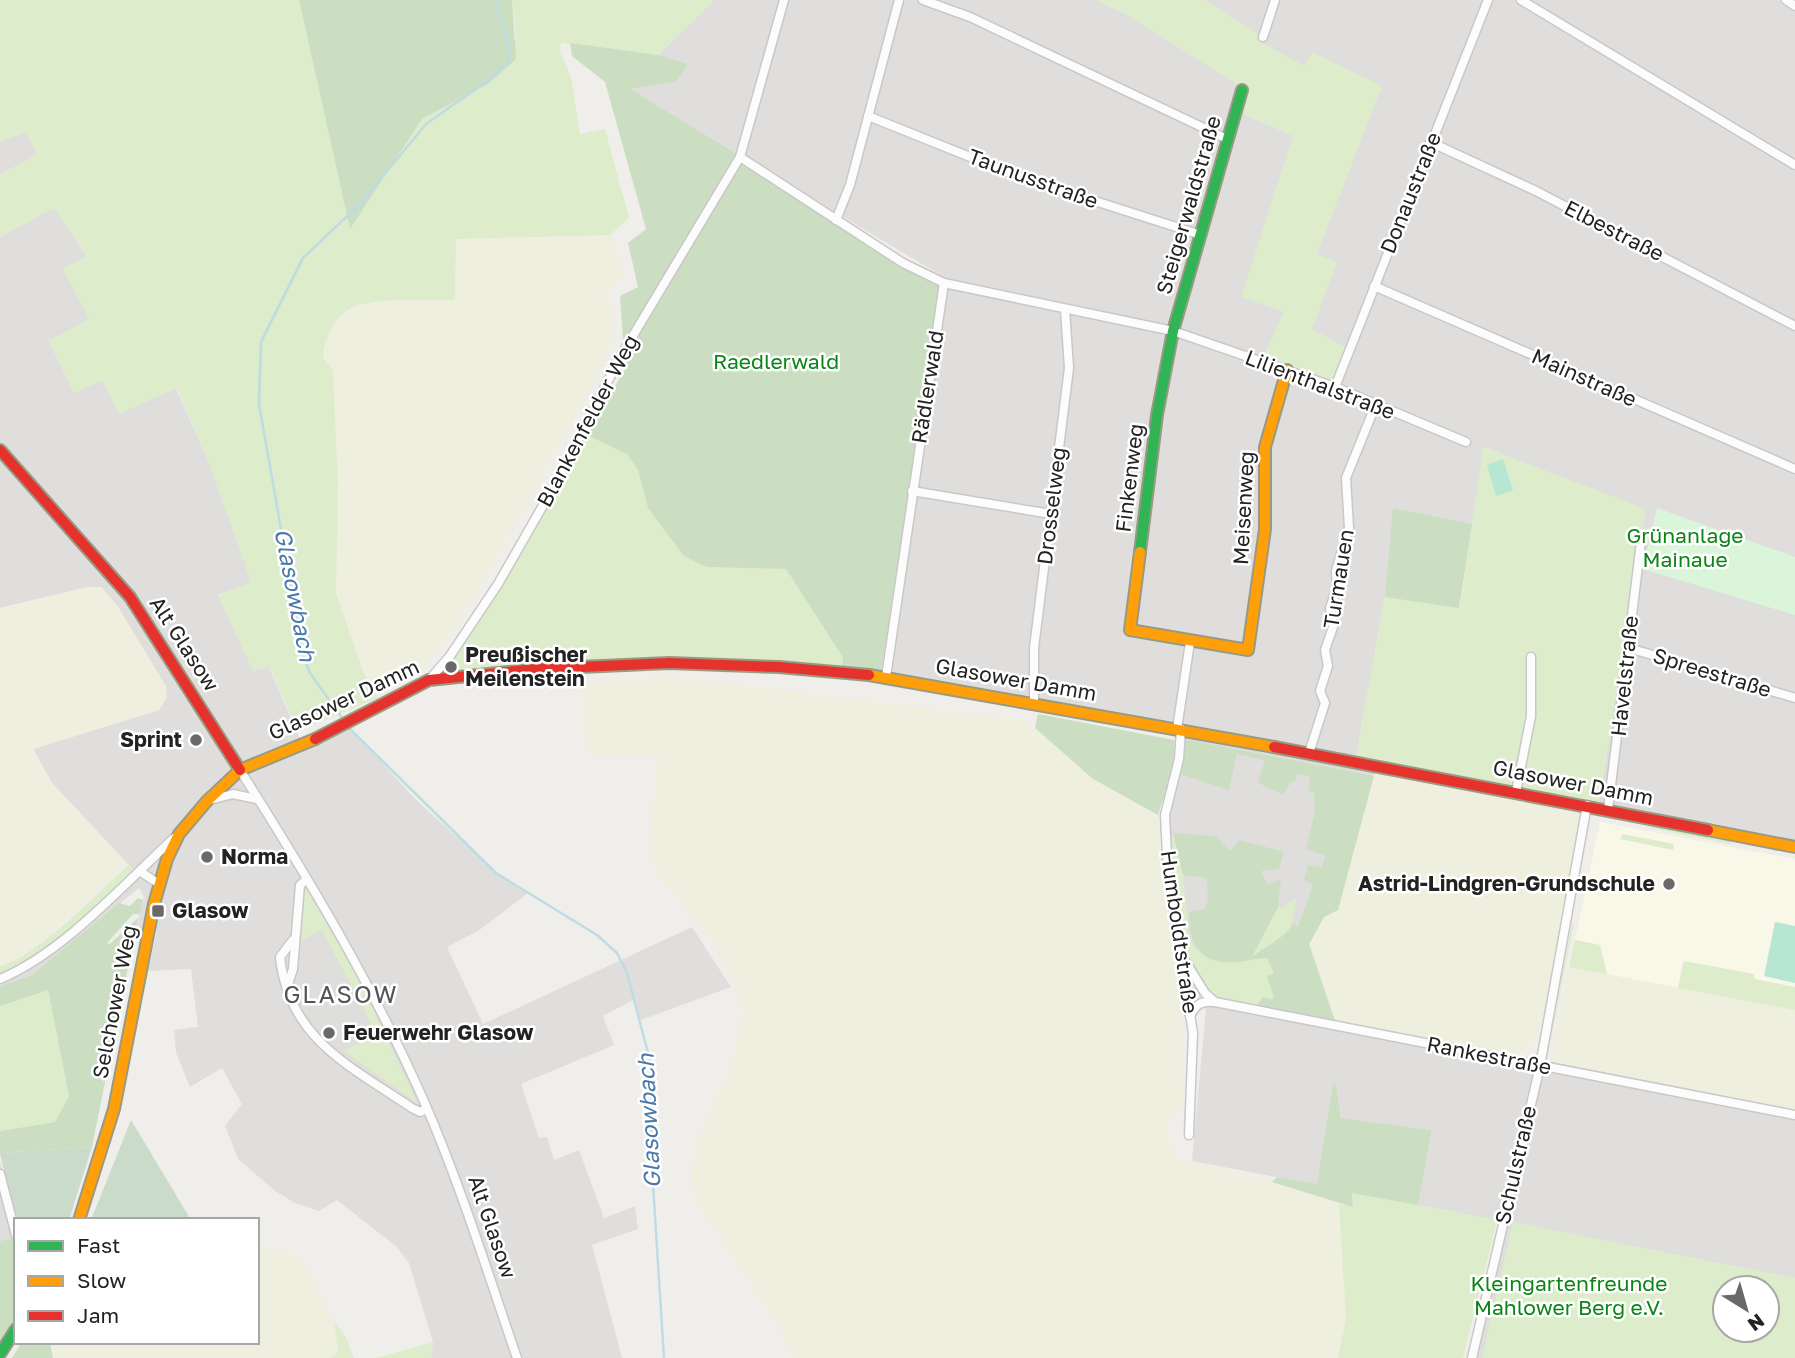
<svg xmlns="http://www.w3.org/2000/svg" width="1795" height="1358" viewBox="0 0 1795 1358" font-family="'Golos Text',sans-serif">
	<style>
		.residential { fill: #dfdedc; fill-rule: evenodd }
		.education { fill: #f8f7e8 }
		.religious { fill: #dededc }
		.farmland { fill: #efefdf }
		.grass { fill: #ddeccb; fill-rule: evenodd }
		.forest { fill: #cbdec1 }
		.cemetery { fill: #cadbca }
		.park { fill: #daf5da }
		.pitch { fill: #b7e6d2 }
		.parking { fill: #e0dfde }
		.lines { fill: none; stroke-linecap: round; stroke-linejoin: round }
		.stream { stroke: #bfdbe3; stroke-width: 2.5 }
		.street-casing { stroke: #c9c8c7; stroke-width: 11 }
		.fast-casing { stroke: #999a82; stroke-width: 14 }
		.slow-casing { stroke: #999a82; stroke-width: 14 }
		.jam-casing { stroke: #999a82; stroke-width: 14 }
		.street { stroke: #fdfcfc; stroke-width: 8 }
		.fast { stroke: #30b455; stroke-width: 10 }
		.slow { stroke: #ff9f0a; stroke-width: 10 }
		.jam { stroke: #e5322d; stroke-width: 10 }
		.poi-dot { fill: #6a6968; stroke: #fff; stroke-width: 2.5 }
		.labels { text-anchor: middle; stroke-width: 5; stroke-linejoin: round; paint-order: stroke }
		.street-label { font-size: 21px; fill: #222; stroke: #fff }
		.park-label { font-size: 21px; fill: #0c8416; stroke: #fff }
		.poi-label { font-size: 21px; font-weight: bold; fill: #222; stroke: #fff; text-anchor: start }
		.water-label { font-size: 23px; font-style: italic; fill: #4a7aab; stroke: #fff }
		.quarter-label { font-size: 24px; letter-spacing: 2px; fill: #555; stroke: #fff }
	</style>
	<rect width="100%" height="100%" fill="#f0eeeb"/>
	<!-- residential -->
	<g class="residential">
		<polygon points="714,0 1795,0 1795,844 1599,803 1645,510 1484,447 1459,608 1385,597 1356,757 890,674 947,279 629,89 676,82 687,64 658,55"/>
		<polygon points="26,132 38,154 0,175 0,141"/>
		<polygon points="54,207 87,257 63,269 90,319 49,341 74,393 102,380 176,388 210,465 252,583 218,595 268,665 303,746 349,726 416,800 496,872 528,893 478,931 447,947 483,1024 692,927 731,987 641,1020 635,999 603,1016 614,1045 521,1084 539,1138 547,1137 554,1160 579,1150 604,1218 635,1206 638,1229 592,1245 622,1358 431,1358 433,1342 409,1263 397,1247 337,1200 319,1211 295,1203 275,1191 238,1159 225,1126 242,1104 222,1068 190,1087 176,1052 174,1030 198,1027 191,969 148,971 157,931 136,929 144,896 139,888 32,975 0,986 0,975 135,872 52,783 33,749 159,710 101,588 88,587 0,608 0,237"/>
		<polygon points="1185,734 1376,769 1337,1024 1536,1062 1500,1221 1418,1205 1432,1130 1341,1118 1336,1084 1317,1185 1192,1161 1207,998 1182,936 1176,909 1168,808"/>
		<path d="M 1546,1064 L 1795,1110 L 1795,1358 L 1476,1358 ZM 1725,1288 L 1767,1288 L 1767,1330 L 1725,1330 Z"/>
		<polygon points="0,1161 16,1225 16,1237 0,1241"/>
	</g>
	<!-- education -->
	<polygon class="education" points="1600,822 1795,859 1795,987 1753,979 1753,974 1683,962 1678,988 1607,974 1600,945 1575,940"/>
	<!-- religious -->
	<polygon class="religious" points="339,962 361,1005 318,1033 299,1007 297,982"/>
	<!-- farmland -->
	<g class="farmland">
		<polygon points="610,235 616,242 624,276 614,288 603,292 611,302 612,343 591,388 466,612 462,610 458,614 462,617 423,670 403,682 374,690 364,674 336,593 338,484 333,370 323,359 323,344 333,325 354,306 375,304 456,239"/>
		<polygon points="88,587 101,587 117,605 166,686 167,697 159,710 33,749 52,783 129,865 39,944 10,964 0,966 0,608"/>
		<polygon points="670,676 1022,720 1043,732 1093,779 1158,815 1182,1012 1183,1104 1167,1129 1170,1146 1176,1157 1330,1197 1339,1204 1346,1319 1338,1358 792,1358 779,1328 696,1200 691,1181 695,1143 731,1066 742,1009 736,986 713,942 657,873 649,857 657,759 654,755 598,756 589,752 584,738 583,682"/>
		<polygon points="1376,769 1581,814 1543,1020 1533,1042 1513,1058 1336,1024 1309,944 1324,917"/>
		<polygon points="1569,967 1795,1010 1795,1110 1551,1065"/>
		<polygon points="257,1247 291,1252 309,1270 334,1321 338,1351 331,1358 53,1358 51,1343 53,1342 257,1342"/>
	</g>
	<!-- grass -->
	<g class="grass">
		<path d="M 0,0 L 299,0 L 350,229 L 422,119 L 488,84 L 516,38 L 512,0 L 714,0 L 658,55 L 561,43 L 560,52 L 571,76 L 580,134 L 605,129 L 629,218 L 610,235 L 456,239 L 455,300 C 424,301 386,297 356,306 C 336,312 324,339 323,358 L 333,370 L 338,484 L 336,593 L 364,674 L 378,698 L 298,731 L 269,666 L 253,671 L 218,596 L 251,582 L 210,465 L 177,388 L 119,414 L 102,380 L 74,393 L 49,341 L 89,319 L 63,269 L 87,256 L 54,208 L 0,237 L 0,175 L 37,154 L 26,132 L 0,141 Z"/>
		<polygon points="1096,0 1205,0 1260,35 1262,43 1305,66 1312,52 1382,86 1317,254 1337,262 1312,329 1347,348 1333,382 1264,355 1284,312 1241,297 1293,136 1240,113 1244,89 1127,15"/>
		<polygon points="587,435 628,455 638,470 648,508 707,567 786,569 843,659 842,665 835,668 784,664 455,673 451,670 449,663 495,598"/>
		<polygon points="1483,447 1646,509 1599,803 1356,757 1385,597 1460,608"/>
		<polygon points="1649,821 1733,837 1731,844 1651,828"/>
		<path d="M 1173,833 L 1183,875 L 1189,936 L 1194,948 L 1250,958 L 1278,907 L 1282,908 L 1296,898 C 1293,940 1282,934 1252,957 L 1267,958 L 1274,973 L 1267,977 L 1274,996 L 1262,1009 L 1197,1002 L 1190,996 L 1169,845 Z"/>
		<polygon points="1622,834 1674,844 1673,850 1620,839"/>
		<path d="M 129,865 L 135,872 L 43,951 L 0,975 L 0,966 C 36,958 99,891 129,865 Z"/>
		<polygon points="306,889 354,970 418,1104 344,1051 376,1033 322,930 298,942 302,893"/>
		<polygon points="1574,924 1547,1059 1571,927"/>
		<polygon points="1575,940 1600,945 1607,974 1569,967"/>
		<polygon points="1684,961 1754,974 1754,979 1795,987 1795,1010 1678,988"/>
		<polygon points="48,990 69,1096 55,1122 0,1131 0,1006"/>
		<polygon points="1352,1192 1497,1220 1463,1358 1338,1358 1346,1319 1339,1204 1353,1206"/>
		<path d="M 1513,1222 L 1795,1278 L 1795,1358 L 1482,1358 ZM 1725,1288 L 1767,1288 L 1767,1330 L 1725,1330 Z"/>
		<polygon points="334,1321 345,1335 354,1358 331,1358 338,1351"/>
		<polygon points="433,1342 431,1358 376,1358"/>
	</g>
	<!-- forest -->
	<g class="forest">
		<polygon points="299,0 512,0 516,59 488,84 422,119 350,229"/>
		<polygon points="570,43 658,55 688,64 676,82 630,89 739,155 941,286 881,673 835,668 842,665 843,658 786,569 707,567 684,556 648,508 638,470 628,455 587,435 625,369 620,296 638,287 628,243 646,229 605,82 572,56"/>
		<polygon points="1393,508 1472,524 1459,608 1385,597"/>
		<polygon points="1038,714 1174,740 1176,758 1158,815 1093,779 1035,728"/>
		<path d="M 1183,739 L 1374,776 L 1338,910 L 1324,917 L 1309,944 L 1336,1024 L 1262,1009 L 1258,1004 L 1263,997 L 1272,1000 L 1274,996 L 1267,976 L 1274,973 L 1267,958 C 1255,958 1245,962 1233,962 C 1198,964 1189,942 1189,912 L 1205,909 L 1208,900 L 1207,878 L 1183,875 L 1173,833 L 1215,836 L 1230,851 L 1239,840 L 1284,852 L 1279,869 L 1261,871 L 1268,885 L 1281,879 L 1278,907 L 1252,957 C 1266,946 1285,938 1294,923 L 1298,927 L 1313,885 L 1304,880 L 1308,865 L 1322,867 L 1325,856 L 1306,849 L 1315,812 L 1314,793 L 1308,790 L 1310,776 L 1297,774 L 1295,781 L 1292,781 L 1283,794 L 1258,783 L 1265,760 L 1237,754 L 1229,790 L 1177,773 Z"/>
		<polygon points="138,898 143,900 140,914 133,914 107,943 110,944 138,918 92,1147 0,1153 0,1131 55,1122 69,1096 48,990 0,1006 0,986 32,975 119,903 130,906"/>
		<polygon points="1333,1084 1336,1084 1341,1118 1432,1130 1418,1205 1352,1193 1353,1207 1272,1182 1277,1177 1317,1184"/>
		<polygon points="16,1237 16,1320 0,1343 0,1241"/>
		<polygon points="22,1342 50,1342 53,1358 12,1358"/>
	</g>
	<!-- cemetery -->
	<g class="cemetery">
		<polygon points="131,1120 191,1220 91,1220"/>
		<polygon points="92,1147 69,1220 16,1220 16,1225 0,1153"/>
	</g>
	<!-- park -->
	<polygon class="park" points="1657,508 1795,557 1795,615 1643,569"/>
	<!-- pitch -->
	<g class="pitch">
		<polygon points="1503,459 1513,490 1496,496 1487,465"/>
		<polygon points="1775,922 1795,926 1795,983 1764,976"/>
	</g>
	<!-- parking -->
	<polygon class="parking" points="238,804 241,809 248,805 254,817 249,821 252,827 183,865 194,886 199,884 211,904 182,910 183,917 176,918 159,918 180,850 196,839 192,833 212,814"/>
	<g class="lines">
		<!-- stream -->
		<g class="stream">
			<polyline points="345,722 310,673 303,654 259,404 261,342 303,258 360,204 426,124 493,77 508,63 509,45 495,0"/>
			<polyline points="349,728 496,873 597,935 617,953 627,973 651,1064 651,1153 664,1358"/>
		</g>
		<!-- street casing -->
		<g class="street-casing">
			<g id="street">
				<polyline points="923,0 970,17 1227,139"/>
				<polyline points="1521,0 1795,165"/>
				<polyline points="1786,0 1795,6"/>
				<polyline points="1263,37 1275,0"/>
				<polyline points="868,116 1020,177 1201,235"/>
				<polyline points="1430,142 1536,191 1795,326"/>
				<polyline points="740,157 903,263 944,283 1173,331 1335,387 1466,442"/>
				<polyline points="836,220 850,185 899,0"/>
				<polyline points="1374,286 1795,469"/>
				<polyline points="1335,387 1488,0"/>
				<polyline points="912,491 1051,514"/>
				<polyline points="1629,648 1795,698"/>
				<polyline points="886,677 944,283"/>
				<polyline points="429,680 450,656 498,584 561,474 619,359 740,157 784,0"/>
				<polyline points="1034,702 1034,648 1069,368 1065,309"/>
				<polyline points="1177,729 1190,642"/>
				<polyline points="1181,729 1179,759 1165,815 1168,875 1193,1033 1189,1135"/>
				<polyline points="1309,753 1325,703 1320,691 1328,666 1325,650 1333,627 1330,608 1337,588 1336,571 1349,528 1346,478 1376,404"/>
				<path d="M 240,770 C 307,876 372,984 423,1099 C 460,1183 487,1271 517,1358"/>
				<polyline points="1516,792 1531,716 1531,657"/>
				<polyline points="210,800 233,794 257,799"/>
				<polyline points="1608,809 1641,542"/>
				<polyline points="141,872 159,884"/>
				<path d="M 293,940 L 280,957 C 289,1039 350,1066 412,1108 L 420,1112 L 427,1109"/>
				<polyline points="1182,956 1205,993 1215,1002"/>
				<path d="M 0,979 C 63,953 124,884 174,838"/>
				<polyline points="288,984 293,969 300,885 306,880"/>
				<path d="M 1190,1016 C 1196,1004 1201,1001 1215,1002 L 1795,1115"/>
				<polyline points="0,1174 16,1235"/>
				<polyline points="1472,1358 1540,1066 1587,805"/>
			</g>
		</g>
		<!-- fast casing -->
		<g class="fast-casing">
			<g id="fast">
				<polyline points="1140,552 1157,415 1173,331 1242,90"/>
				<polyline points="0,1354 16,1329"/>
			</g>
		</g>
		<!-- slow casing -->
		<g class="slow-casing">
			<g id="slow">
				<polyline points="1140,552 1130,630 1248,650 1265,529 1265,447 1287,370"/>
				<polyline points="869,675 1274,747"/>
				<polyline points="1708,830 1795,847"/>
				<polyline points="79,1220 114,1109 154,904 167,859 179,834 207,801 240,770 315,739"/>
			</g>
		</g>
		<!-- jam casing -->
		<g class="jam-casing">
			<g id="jam">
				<polyline points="0,450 130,597 240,770"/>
				<polyline points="315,739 429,680 536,669 669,663 779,667 869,675"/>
				<polyline points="1274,747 1708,830"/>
			</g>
		</g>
		<!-- street -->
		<use href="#street" class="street"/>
		<!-- fast -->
		<use href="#fast" class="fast"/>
		<!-- slow -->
		<use href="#slow" class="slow"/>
		<!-- jam -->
		<use href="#jam" class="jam"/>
	</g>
	<!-- markers -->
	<g class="poi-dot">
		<circle cx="451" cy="667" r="7"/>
		<circle cx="196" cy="740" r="7"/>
		<circle cx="207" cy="857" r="7"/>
		<circle cx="1669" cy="884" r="7"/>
		<rect x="151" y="904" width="14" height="14" rx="3.5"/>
		<circle cx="329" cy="1033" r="7"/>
	</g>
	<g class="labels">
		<!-- street labels -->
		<g class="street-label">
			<text transform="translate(1033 179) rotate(20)" y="7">Taunusstraße</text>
			<text transform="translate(1411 193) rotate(-68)" y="7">Donaustraße</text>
			<text transform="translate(1189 205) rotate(-74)" y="7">Steigerwaldstraße</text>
			<text transform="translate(1614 231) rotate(27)" y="7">Elbestraße</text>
			<text transform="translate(1584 378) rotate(24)" y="7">Mainstraße</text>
			<text transform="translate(1320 385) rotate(21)" y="7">Lilienthalstraße</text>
			<text transform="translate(928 387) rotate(-81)" y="7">Rädlerwald</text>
			<text transform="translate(588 421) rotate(-62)" y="7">Blankenfelder Weg</text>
			<text transform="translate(1130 478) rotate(-83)" y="7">Finkenweg</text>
			<text transform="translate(1052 506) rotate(-83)" y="7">Drosselweg</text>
			<text transform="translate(1244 508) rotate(-87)" y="7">Meisenweg</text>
			<text transform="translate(1339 579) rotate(-81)" y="7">Turmauen</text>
			<text transform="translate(184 644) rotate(57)" y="7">Alt Glasow</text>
			<text transform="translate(1712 673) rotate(17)" y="7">Spreestraße</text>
			<text transform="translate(1625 676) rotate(-84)" y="7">Havelstraße</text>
			<text transform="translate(1016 680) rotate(10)" y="7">Glasower Damm</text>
			<text transform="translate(344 700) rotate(-25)" y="7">Glasower Damm</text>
			<text transform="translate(1573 783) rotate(11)" y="7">Glasower Damm</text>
			<text transform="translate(1179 932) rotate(82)" y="7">Humboldtstraße</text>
			<text transform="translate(115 1002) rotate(-79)" y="7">Selchower Weg</text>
			<text transform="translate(1489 1056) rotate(11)" y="7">Rankestraße</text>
			<text transform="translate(1516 1165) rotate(-77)" y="7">Schulstraße</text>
			<text transform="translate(492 1227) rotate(71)" y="7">Alt Glasow</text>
		</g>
		<!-- park labels -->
		<g class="park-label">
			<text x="776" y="369">Raedlerwald</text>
			<text x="1685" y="543">Grünanlage<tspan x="1685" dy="24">Mainaue</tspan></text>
			<text x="1569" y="1291">Kleingartenfreunde<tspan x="1569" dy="24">Mahlower Berg e.V.</tspan></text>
		</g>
		<!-- poi labels -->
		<g class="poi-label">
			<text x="465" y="662">Preußischer<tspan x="465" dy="24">Meilenstein</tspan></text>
			<text x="182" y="747" text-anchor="end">Sprint</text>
			<text x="221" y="864">Norma</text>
			<text x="1655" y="891" text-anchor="end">Astrid-Lindgren-Grundschule</text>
			<text x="172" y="918">Glasow</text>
			<text x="343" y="1040">Feuerwehr Glasow</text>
		</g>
		<!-- water labels -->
		<g class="water-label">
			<text transform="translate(295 595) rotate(79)" y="8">Glasowbach</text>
			<text transform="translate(649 1121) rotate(-93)" y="8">Glasowbach</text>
		</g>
		<!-- quarter labels -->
		<g class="quarter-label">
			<text x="341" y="1003">GLASOW</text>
		</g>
	</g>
	<!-- legend -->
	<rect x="14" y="1218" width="245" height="126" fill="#ffffff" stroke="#a7a7a7" stroke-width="2"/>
	<rect x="28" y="1241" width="35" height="10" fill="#30b455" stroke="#a7a7a7" stroke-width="2"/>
	<text x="77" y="1253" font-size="21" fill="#222222">Fast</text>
	<rect x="28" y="1276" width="35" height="10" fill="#ff9f0a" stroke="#a7a7a7" stroke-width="2"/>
	<text x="77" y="1288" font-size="21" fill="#222222">Slow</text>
	<rect x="28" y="1311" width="35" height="10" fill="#e5322d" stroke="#a7a7a7" stroke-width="2"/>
	<text x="77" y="1323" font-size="21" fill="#222222">Jam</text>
	<!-- north arrow -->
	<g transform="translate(1746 1309) rotate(143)"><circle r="33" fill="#ffffff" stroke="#a7a7a7" stroke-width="2"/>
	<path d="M0-5L12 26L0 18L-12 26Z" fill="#6a6968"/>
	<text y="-10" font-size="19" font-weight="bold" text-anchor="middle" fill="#222222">N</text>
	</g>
</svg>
